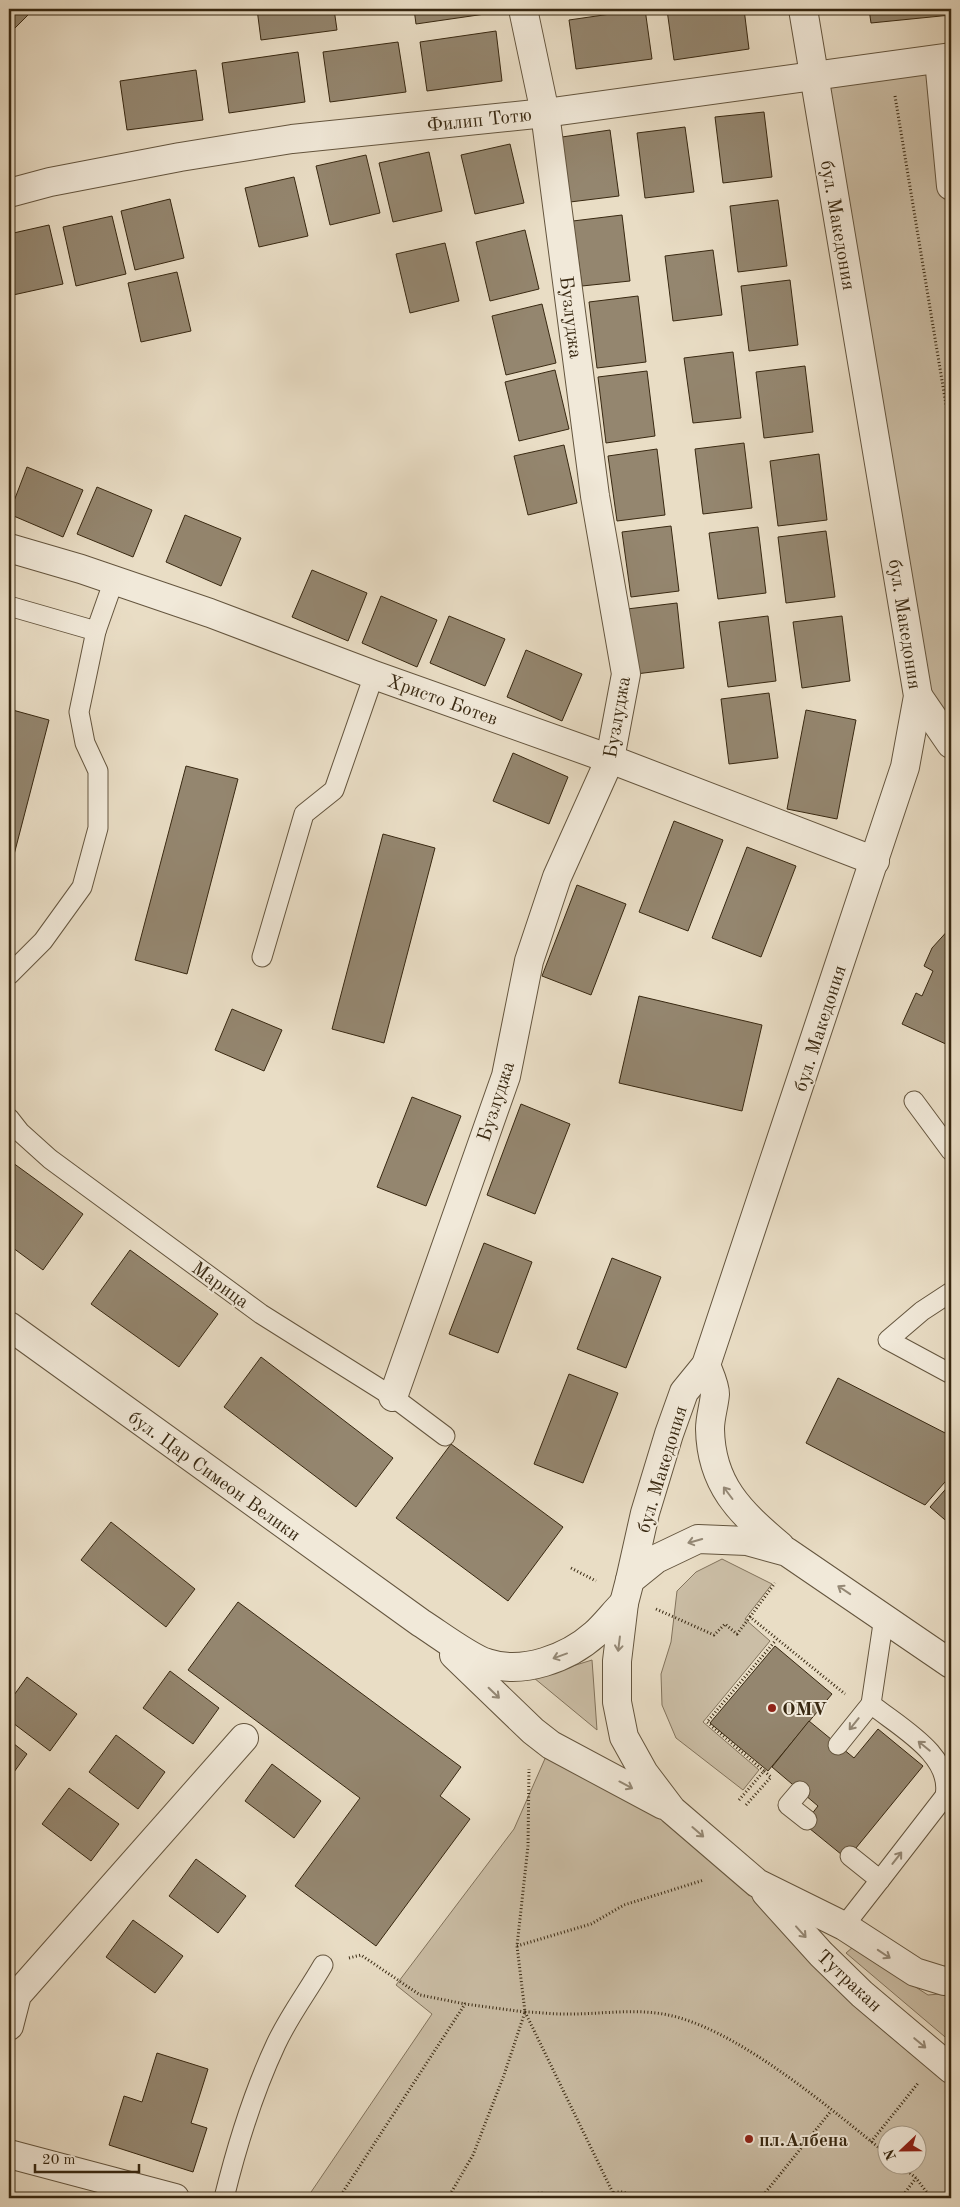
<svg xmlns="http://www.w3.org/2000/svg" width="960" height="2207" viewBox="0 0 960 2207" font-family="'Old Standard TT',serif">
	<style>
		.green { fill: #cbbea6; stroke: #82735c; fill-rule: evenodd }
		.building { fill: #94866f; stroke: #382811 }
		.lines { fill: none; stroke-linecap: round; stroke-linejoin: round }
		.service-casing { stroke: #64553e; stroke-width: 21 }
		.minor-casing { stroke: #64553e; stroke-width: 30 }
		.tertiary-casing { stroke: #64553e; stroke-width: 30 }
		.path { stroke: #382811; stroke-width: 3; stroke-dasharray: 1 2.5; stroke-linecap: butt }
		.service { stroke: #f1e9d9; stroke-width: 19 }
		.minor { stroke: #f1e9d9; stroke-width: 28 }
		.tertiary { stroke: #f1e9d9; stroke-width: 28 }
		.oneway { stroke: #948875 }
		.poi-dot { fill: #8f2418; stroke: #f1e9d9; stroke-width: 2 }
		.labels { text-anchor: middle; stroke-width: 4; stroke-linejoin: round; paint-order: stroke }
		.street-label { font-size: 19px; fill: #382811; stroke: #f1e9d9 }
		.poi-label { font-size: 19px; font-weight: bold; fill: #382811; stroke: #f1e9d9; text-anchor: start }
	</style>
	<rect width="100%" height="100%" fill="#e9ddc5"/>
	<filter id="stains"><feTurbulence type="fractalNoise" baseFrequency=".004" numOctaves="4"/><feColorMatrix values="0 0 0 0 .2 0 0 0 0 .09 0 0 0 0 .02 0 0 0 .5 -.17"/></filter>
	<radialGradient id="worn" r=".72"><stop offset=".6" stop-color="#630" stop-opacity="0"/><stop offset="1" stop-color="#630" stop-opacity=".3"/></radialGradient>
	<!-- green -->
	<g class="green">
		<polygon points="939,60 951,186 951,744 918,696 814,76"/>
		<polygon points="722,1559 772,1584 745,1619 770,1641 703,1722 759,1770 743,1790 676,1738 662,1705 661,1674 671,1642 677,1591 696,1572"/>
		<polygon points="592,1660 597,1730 534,1678"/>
		<path d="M 551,1745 L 672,1810 L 951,2069 L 951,2198 L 307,2198 L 432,2014 L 396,1985 L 514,1829 ZM 888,2134 L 918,2134 L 918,2164 L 888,2164 Z"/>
		<polygon points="853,1947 928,1995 951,1993 951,2042 846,1953"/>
	</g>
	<!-- building -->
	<g class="building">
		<polygon points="9,9 34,9 11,32 9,30"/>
		<polygon points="257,9 334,9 337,30 261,40"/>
		<polygon points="414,9 491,9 492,13 416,24"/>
		<polygon points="645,9 652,59 576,69 569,20"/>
		<polygon points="677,9 744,9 749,49 674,60 667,10"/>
		<polygon points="869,9 951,9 951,15 871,23"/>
		<polygon points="496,31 502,81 427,91 420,42"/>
		<polygon points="398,42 406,92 330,102 323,52"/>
		<polygon points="298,52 305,102 229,113 222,63"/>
		<polygon points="196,70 203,120 127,130 120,81"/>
		<polygon points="764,112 772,177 723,183 715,117"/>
		<polygon points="685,127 694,192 645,198 637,133"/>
		<polygon points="610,130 619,196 570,202 562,137"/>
		<polygon points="510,144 524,203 475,214 461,155"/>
		<polygon points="429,152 442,211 393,222 379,163"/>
		<polygon points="366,155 380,213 330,225 316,166"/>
		<polygon points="294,177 308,236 259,247 245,188"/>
		<polygon points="170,199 184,258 135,270 121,211"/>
		<polygon points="778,200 787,266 738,272 730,206"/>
		<polygon points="622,215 630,281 582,286 573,221"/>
		<polygon points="112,216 126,274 76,286 63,227"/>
		<polygon points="49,225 63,284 13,295 9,276 9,234"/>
		<polygon points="525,230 539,289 490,301 476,242"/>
		<polygon points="445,243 459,301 410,313 396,254"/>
		<polygon points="713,250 722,315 673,321 665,256"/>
		<polygon points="177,272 191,331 141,342 128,283"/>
		<polygon points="790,280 798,345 749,351 741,286"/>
		<polygon points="638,296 646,362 597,368 589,302"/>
		<polygon points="542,304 556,363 506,375 492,316"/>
		<polygon points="733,352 741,418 693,423 684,358"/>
		<polygon points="805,366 813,432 764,438 756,372"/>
		<polygon points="555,370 569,429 519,441 505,382"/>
		<polygon points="647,371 655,436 606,443 598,377"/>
		<polygon points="744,443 752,508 703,514 695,449"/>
		<polygon points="564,445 577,503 528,515 514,456"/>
		<polygon points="657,449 665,515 617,521 608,456"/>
		<polygon points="819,454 827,520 778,526 770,461"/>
		<polygon points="27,467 83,490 63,537 9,514"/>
		<polygon points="97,487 152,510 133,557 77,534"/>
		<polygon points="185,515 241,538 221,586 166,562"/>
		<polygon points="671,526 679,591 631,597 622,532"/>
		<polygon points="758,527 766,593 718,599 709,533"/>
		<polygon points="826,531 835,597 786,603 778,537"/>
		<polygon points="312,570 367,593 348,641 292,617"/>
		<polygon points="381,596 437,620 417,667 362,643"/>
		<polygon points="677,603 684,668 636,674 627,609"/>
		<polygon points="449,616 505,639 485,686 430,663"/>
		<polygon points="768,616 776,681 728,687 719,622"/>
		<polygon points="842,616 850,681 802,688 793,622"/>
		<polygon points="526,650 582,674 562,721 507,697"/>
		<polygon points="769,693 778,758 729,764 721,699"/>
		<polygon points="9,709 49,720 9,874"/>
		<polygon points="806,710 856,720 837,819 787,809"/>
		<polygon points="513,753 568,777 549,824 493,801"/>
		<polygon points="186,766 238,779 187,974 135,960"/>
		<polygon points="674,821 723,840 688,931 639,912"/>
		<polygon points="383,834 435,848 384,1043 332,1029"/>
		<polygon points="747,847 796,866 761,957 712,938"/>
		<polygon points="577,885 626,904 591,995 542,976"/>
		<polygon points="951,927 951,1049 948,1045 902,1024 916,993 922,996 933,971 924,966 932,948"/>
		<polygon points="639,996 762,1025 742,1111 619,1083"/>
		<polygon points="232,1009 282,1030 264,1071 215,1050"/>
		<polygon points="412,1097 461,1116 426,1206 377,1187"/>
		<polygon points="521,1104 570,1124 535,1214 487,1195"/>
		<polygon points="9,1160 83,1214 43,1270 9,1245"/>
		<polygon points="484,1243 532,1262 498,1353 449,1334"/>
		<polygon points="130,1250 218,1314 179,1367 91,1304"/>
		<polygon points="612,1258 661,1277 626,1368 577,1349"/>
		<polygon points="261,1357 393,1458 356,1507 224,1407"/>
		<polygon points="569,1374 618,1393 583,1483 534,1464"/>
		<polygon points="838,1378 951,1436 951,1475 925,1505 806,1443"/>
		<polygon points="451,1444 563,1527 508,1601 396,1518"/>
		<polygon points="951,1483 951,1525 930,1507"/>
		<polygon points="111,1522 195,1589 166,1627 81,1560"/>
		<polygon points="238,1602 461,1767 440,1796 470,1819 376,1946 295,1886 360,1798 188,1670"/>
		<polygon points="775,1646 832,1694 768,1771 710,1723"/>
		<polygon points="170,1671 219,1708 193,1744 143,1708"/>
		<polygon points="27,1677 77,1714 50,1751 9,1720 9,1702"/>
		<polygon points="809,1721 854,1758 878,1729 923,1766 847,1859 804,1824 818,1806 772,1767"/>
		<polygon points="116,1735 165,1772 138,1809 89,1772"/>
		<polygon points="9,1740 27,1754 9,1779"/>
		<polygon points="272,1764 321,1801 294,1838 245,1801"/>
		<polygon points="69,1788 119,1824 91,1861 42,1824"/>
		<polygon points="196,1859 246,1896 218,1933 169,1896"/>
		<polygon points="133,1920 183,1956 155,1993 106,1957"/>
		<polygon points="157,2053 208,2069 191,2123 207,2128 193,2172 109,2145 124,2096 142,2102"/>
	</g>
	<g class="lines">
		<!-- service casing -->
		<g class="service-casing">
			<g id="service">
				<polyline points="9,606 96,631 114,580"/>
				<polyline points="262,957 304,814 334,790 374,675"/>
				<polyline points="9,975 43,941 82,887 98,828 98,771 85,743 79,712 96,631"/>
				<polyline points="914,1101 951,1151"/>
				<polyline points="9,1118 20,1132 50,1159 261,1314 393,1397 445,1436"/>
				<polyline points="951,1292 922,1311 888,1340 951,1374"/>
				<path d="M 884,1617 L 871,1704 C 899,1727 953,1755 945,1796 L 951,1801"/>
				<polyline points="838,1745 871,1704"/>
				<polyline points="800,1791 788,1805 807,1820"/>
				<polyline points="850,1856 880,1880 945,1796"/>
				<polyline points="844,1926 880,1880"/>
				<path d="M 224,2198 C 237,2145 253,2093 276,2044 C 289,2016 308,1991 323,1965"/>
			</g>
		</g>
		<!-- minor casing -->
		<g class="minor-casing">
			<g id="minor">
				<polyline points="939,60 951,186"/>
				<polyline points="9,193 50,182 180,157 292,139 545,113 951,57"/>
				<polyline points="9,548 81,569 210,613 374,675 610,759 875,861"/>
				<polyline points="918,696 951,744"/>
				<polyline points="393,1397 506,1076 529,961 557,877 610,759 626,674 595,496 545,113 523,9"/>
				<polyline points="9,2026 17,1995 244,1738"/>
				<polyline points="9,2154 175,2198"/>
			</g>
		</g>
		<!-- tertiary casing -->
		<g class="tertiary-casing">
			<g id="tertiary">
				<path d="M 9,1326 L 421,1623 C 437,1633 470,1658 487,1663 C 523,1675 568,1658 595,1634 C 605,1625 614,1613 624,1603"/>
				<path d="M 706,1365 C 709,1373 715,1385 715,1394 C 714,1406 710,1417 710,1429 C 711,1485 740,1512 780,1546"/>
				<polyline points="630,1580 645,1513 669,1434 684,1392 706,1365 905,767 918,696 803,9"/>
				<polyline points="454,1655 533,1731 551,1745 663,1805"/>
				<polyline points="951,1664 787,1552 747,1541 698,1539 656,1559 630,1580 624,1603 617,1661 617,1702 624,1737 644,1773 672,1810 757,1883 844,1926 915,1972 944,1981 951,1980"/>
				<polyline points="766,1893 821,1954 862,1994 951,2069"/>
			</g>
		</g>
		<!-- path -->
		<g class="path">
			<polyline points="895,96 951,435"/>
			<polyline points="571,1568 596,1581"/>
			<polyline points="656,1609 714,1635 725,1624 737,1634 750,1617 845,1694"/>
			<polyline points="750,1617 775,1583"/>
			<polyline points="739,1800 764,1771 707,1722 776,1640"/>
			<polyline points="746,1805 771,1777 764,1771"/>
			<polyline points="517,1946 591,1924 624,1905 704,1880"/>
			<polyline points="349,1958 361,1955 420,1995 465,2004"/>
			<path d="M 525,2012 C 538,2012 550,2014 563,2014 C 602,2015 641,2006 680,2018 C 748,2038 832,2110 888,2155"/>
			<polyline points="525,2012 613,2193"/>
			<polyline points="871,2142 919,2082"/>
			<polyline points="899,2164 916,2178 931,2198"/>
			<polyline points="339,2198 465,2004 525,2012 517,1946 528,1846 529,1769"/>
			<polyline points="448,2198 473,2155 504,2075 525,2012"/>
			<polyline points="468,2198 541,2193 561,2198"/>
			<path d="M 605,2198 C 615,2190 625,2190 635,2198"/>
			<polyline points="761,2198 831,2111"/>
			<polyline points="901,2198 916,2178"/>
		</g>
		<!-- service -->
		<use href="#service" class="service"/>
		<!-- minor -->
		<use href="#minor" class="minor"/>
		<!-- tertiary -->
		<use href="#tertiary" class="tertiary"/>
	</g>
	<!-- one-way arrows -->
	<defs><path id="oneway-shaft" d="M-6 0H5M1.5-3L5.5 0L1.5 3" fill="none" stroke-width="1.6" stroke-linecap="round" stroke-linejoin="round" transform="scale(1.25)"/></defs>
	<g class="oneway">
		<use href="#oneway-shaft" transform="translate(728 1493) rotate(-127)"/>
		<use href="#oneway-shaft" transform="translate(695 1541) rotate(164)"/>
		<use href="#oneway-shaft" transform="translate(844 1590) rotate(-146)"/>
		<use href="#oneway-shaft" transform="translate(619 1644) rotate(97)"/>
		<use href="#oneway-shaft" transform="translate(560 1656) rotate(160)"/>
		<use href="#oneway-shaft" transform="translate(494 1693) rotate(44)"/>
		<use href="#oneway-shaft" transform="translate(854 1724) rotate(129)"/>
		<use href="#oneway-shaft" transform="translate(924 1746) rotate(-141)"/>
		<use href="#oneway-shaft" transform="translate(626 1785) rotate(28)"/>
		<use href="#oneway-shaft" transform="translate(698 1832) rotate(41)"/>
		<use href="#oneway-shaft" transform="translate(897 1858) rotate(-52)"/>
		<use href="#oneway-shaft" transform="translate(801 1932) rotate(48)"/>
		<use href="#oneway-shaft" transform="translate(884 1954) rotate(34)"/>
		<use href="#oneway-shaft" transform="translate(920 2043) rotate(40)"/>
	</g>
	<!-- markers -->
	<g class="poi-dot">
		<circle cx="772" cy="1708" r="5"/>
		<circle cx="749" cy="2139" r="5"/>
	</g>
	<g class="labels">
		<!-- street labels -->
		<g class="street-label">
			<text transform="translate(479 119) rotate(-6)" y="7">Филип Тотю</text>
			<text transform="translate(839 225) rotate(80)" y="7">бул. Македония</text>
			<text transform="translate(572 317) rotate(83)" y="7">Бузлуджа</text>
			<text transform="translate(906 624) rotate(81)" y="7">бул. Македония</text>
			<text transform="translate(443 699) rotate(20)" y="7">Христо Ботев</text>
			<text transform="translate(616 717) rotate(-80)" y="7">Бузлуджа</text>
			<text transform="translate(819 1028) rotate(-72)" y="7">бул. Македония</text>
			<text transform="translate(495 1101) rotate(-72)" y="7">Бузлуджа</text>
			<text transform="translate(221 1284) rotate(36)" y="7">Марица</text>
			<text transform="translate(661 1469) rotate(-73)" y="7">бул. Македония</text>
			<text transform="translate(215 1475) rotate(36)" y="7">бул. Цар Симеон Велики</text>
			<text transform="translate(850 1980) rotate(43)" y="7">Тутракан</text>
		</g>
		<!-- poi labels -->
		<g class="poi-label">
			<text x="782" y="1715">OMV</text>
			<text x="759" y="2146">пл.Албена</text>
		</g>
	</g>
	<!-- margin -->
	<rect width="960" height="2207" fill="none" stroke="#e9ddc5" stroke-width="30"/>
	<rect x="10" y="10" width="940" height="2187" fill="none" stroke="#382811" stroke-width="2.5"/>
	<rect x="15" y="15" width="930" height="2177" fill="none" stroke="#382811"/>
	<!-- north arrow -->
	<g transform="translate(902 2150) rotate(248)"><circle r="24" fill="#f1e9d9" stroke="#a79c89"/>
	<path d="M0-4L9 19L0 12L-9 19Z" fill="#8f2418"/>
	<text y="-8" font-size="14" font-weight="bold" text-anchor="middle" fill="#382811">N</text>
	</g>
	<!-- scale -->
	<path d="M35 2164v8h104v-8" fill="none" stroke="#382811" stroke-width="2.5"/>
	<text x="42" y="2164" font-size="15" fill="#382811" stroke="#f1e9d9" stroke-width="4" paint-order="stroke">20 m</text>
	<rect width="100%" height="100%" filter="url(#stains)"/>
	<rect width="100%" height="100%" fill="url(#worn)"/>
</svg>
